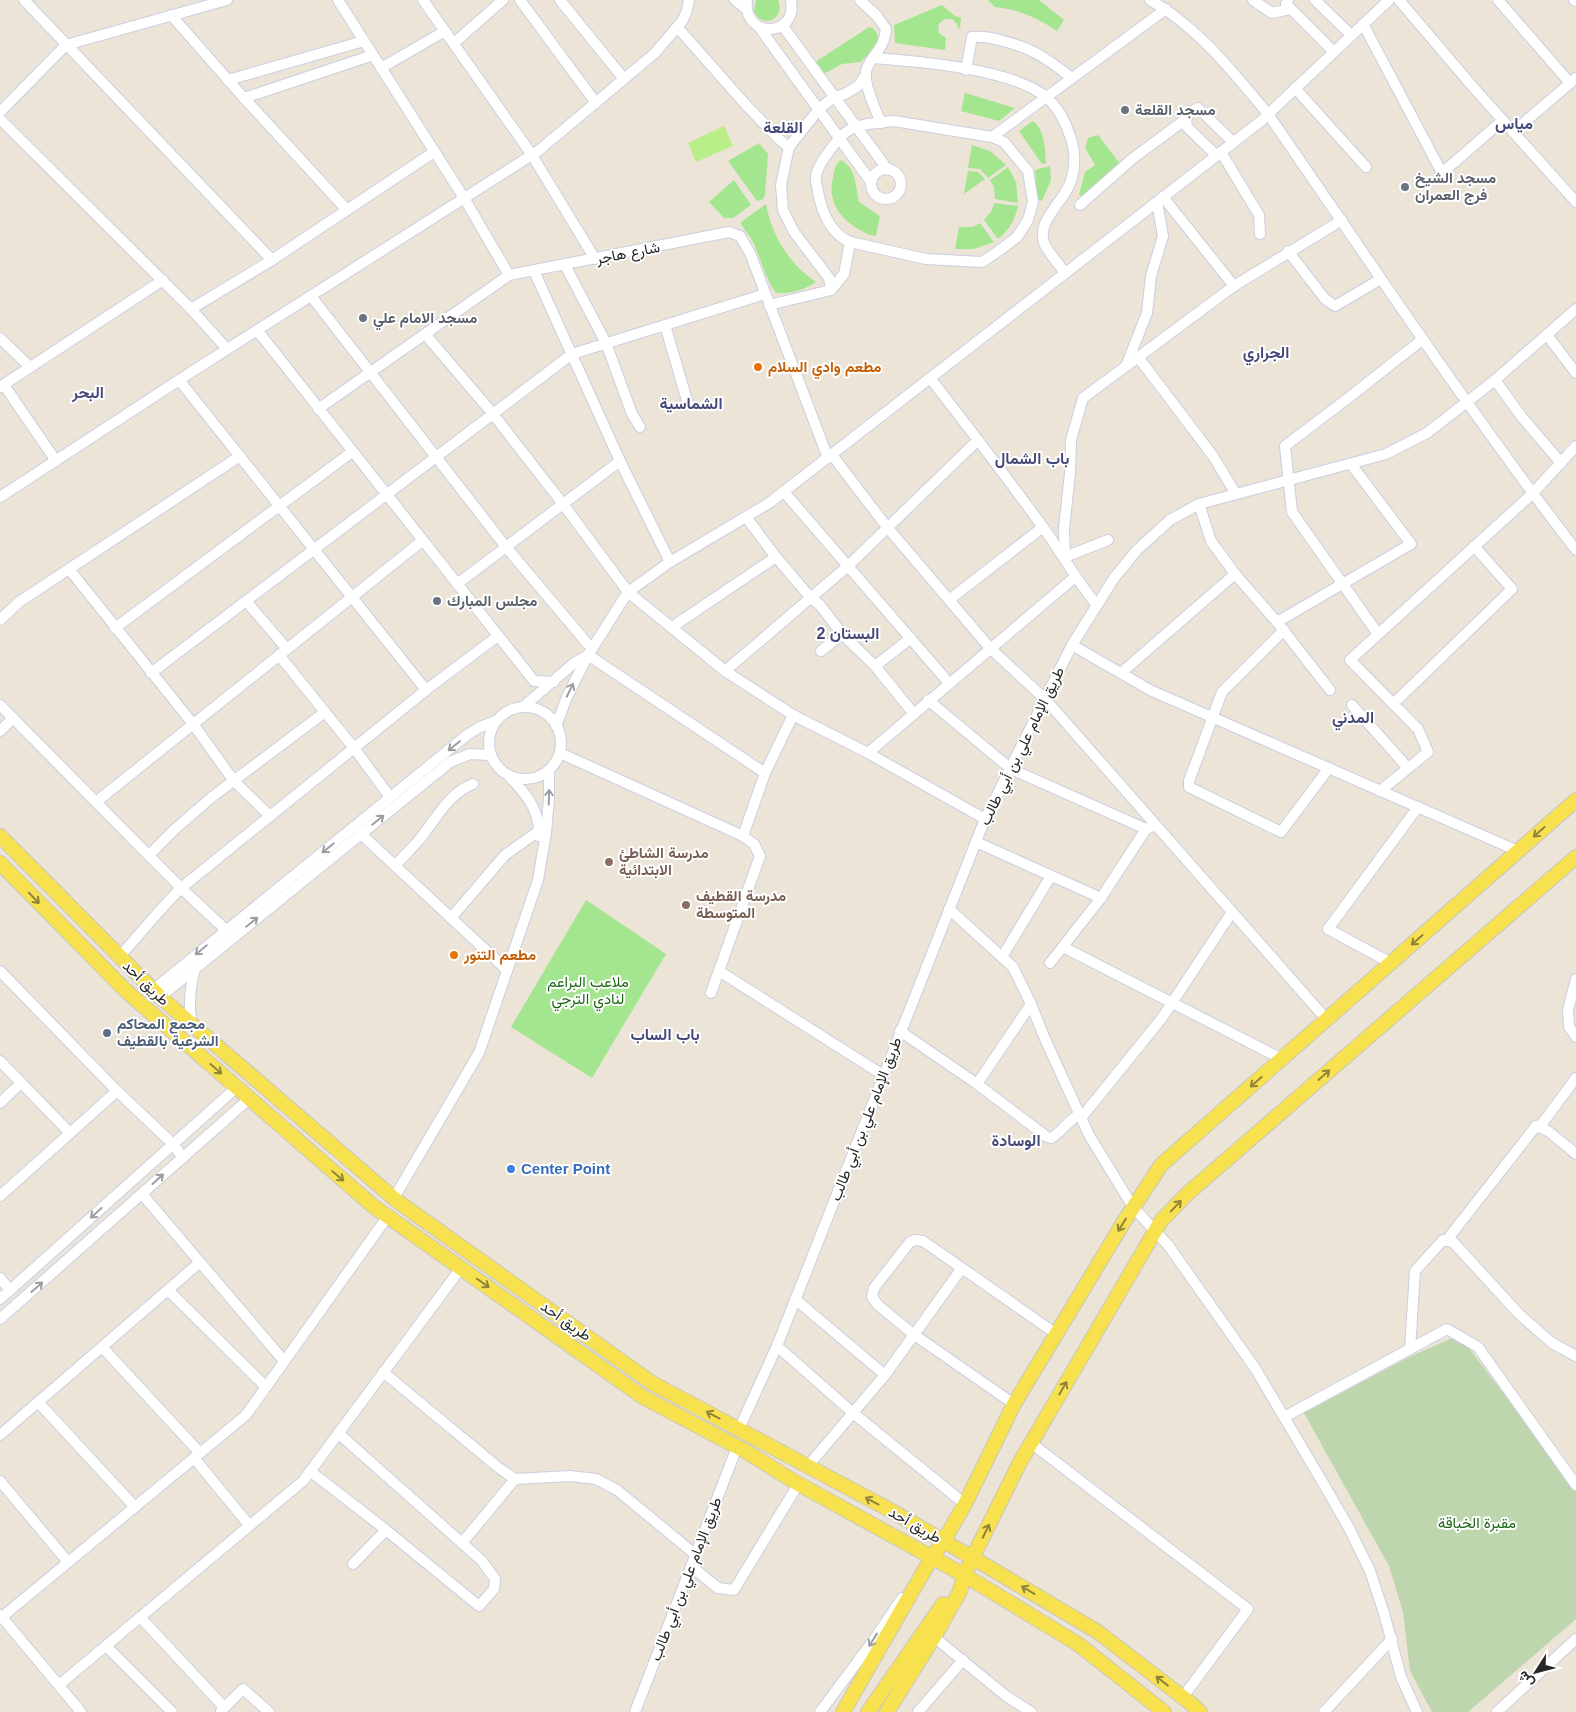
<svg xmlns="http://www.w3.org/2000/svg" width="1576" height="1712" viewBox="0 0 1576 1712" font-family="Arial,Vazirmatn,sans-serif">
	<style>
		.green { fill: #a4e68f }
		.cemetery { fill: #bdd6ad }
		.pitch { fill: #b9ee89 }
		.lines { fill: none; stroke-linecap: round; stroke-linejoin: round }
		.minor-casing { stroke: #cccee1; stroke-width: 12 }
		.major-casing { stroke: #c7c7c7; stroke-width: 16 }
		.minor { stroke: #fff; stroke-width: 10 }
		.major { stroke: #f8e14e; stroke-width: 14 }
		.oneway { stroke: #9e9e9e }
		.oneway2 { stroke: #90843a }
		.worship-dot { fill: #6b7280; stroke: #fff; stroke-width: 2 }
		.food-dot { fill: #e8710a; stroke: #fff; stroke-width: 2 }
		.education-dot { fill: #8d6e63; stroke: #fff; stroke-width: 2 }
		.service-dot { fill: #5c6f8a; stroke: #fff; stroke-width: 2 }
		.shop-dot { fill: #3f7fe0; stroke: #fff; stroke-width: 2 }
		.labels { text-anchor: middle; stroke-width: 4; stroke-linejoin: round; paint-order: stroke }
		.worship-label { font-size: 15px; font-weight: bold; fill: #5b616d; stroke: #fff; text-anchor: start }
		.street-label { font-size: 15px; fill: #272727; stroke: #fff }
		.food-label { font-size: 15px; font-weight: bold; fill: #c56008; stroke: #fff; text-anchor: start }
		.education-label { font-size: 15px; font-weight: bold; fill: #785e54; stroke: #fff; text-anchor: start }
		.park-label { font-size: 15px; fill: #1d6614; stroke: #fff }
		.service-label { font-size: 15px; font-weight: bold; fill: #4e5e75; stroke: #fff; text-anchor: start }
		.shop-label { font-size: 15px; font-weight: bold; fill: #366cbe; stroke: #fff; text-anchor: start }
		.neighbourhood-label { font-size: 16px; font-weight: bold; fill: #454979; stroke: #fff }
	</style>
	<rect width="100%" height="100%" fill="#ebe4d7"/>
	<!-- green -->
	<g class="green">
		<path d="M 756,0 L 778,0 C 786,19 762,30 754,11 Z"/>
		<path d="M 988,0 L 1039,0 L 1064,20 L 1057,31 C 1038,18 1017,9 995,7 Z"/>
		<path d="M 942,5 L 955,16 L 961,18 L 960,29 L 958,28 L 957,24 L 952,19 L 945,19 C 939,22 937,27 939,33 L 946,38 L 945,50 L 895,43 L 894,25 Z"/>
		<polygon points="869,27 874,29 878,35 877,42 870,52 861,62 842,64 822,75 814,63"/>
		<polygon points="965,93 1015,108 999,121 961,111"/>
		<path d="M 1033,121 C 1045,130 1045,149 1046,163 L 1042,164 L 1019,131 Z"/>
		<polygon points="1098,135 1121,165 1086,197 1079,195 1085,172 1095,165 1085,148 1088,138"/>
		<polygon points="759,143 768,154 765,195 763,199 757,201 728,161"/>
		<polygon points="972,145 990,151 1006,165 988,178 980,169 968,168"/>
		<path d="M 841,160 C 857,169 855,185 859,202 L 880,216 L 876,236 C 867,235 862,231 855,227 C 837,215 828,199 833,177 C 834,171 835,164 841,160 Z"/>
		<polygon points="1050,166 1051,180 1042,201 1037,199 1035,170"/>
		<polygon points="1008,167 1016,182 1018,203 995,199 994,187 990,180"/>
		<polygon points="968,171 978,172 985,179 964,194"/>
		<polygon points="734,180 751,205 733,218 724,218 709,202"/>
		<path d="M 994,203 L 1018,206 C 1015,220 1009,230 998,239 L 984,220 L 991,212 Z"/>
		<path d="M 766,204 C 772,236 789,264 816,282 C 804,290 791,294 776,293 C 765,278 761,259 753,242 C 750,235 743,230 741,222 Z"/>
		<polygon points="980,223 994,242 974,249 955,249 959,227 973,227"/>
		<polygon points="586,900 666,954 592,1078 511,1027"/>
	</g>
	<!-- cemetery -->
	<polygon class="cemetery" points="1459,1335 1576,1489 1576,1619 1468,1712 1432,1712 1410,1671 1403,1612 1389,1566 1304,1413 1409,1357"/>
	<!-- pitch -->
	<polygon class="pitch" points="724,126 733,146 696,162 688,143"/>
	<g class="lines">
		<!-- minor casing -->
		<g class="minor-casing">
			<g id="minor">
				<polyline points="24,0 272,260"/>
				<polyline points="338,0 464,198 509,275"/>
				<polyline points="423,0 532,155 595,259"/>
				<polyline points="520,0 596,103"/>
				<polyline points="560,0 624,79"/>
				<polyline points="735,0 746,9"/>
				<path d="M 747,0 C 742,38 798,39 791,0"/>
				<path d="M 860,0 L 877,16 L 886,29 C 884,51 871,54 866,71 C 863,84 876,110 881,123"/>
				<path d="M 1150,0 C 1199,28 1233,72 1268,114 C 1369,260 1467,409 1576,550"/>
				<polyline points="1253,0 1272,13 1290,9"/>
				<polyline points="1288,0 1286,4 1334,52"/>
				<polyline points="1315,0 1351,35"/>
				<polyline points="1399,0 1473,87 1576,202"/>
				<polyline points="1498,0 1570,83"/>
				<polyline points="1574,0 1576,1"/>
				<polyline points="171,15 244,98 347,210"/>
				<polyline points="1363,24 1442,173 1503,120"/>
				<polyline points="782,25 888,170"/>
				<polyline points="759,27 871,182"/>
				<polyline points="678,28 746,105 781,141 789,147"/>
				<polyline points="454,43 503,0"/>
				<path d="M 873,58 C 917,61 1013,69 1046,97 C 1057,106 1066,122 1070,136 C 1075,149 1076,166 1071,181 C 1065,201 1034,222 1045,245 C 1050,255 1059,264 1065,273"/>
				<polyline points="381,68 445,31"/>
				<path d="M 966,70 L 972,37 C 984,36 992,38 1003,41 C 1035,49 1047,59 1072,78"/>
				<polyline points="228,80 364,41"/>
				<polyline points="1295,88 1366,167"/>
				<polyline points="244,98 373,55"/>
				<polyline points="0,112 66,45 227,0"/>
				<polyline points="0,119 191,309 227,349"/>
				<path d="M 894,121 L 992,137 L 1004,142 L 1028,171 L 1033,202 L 1028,220 L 1017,237 L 997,252 L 982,262 L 926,259 L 850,242 C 830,233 822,213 818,192 C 818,187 815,182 816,177 C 816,166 839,136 849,130 C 861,123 880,123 894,121 Z"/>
				<polyline points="1513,132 1576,78"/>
				<polyline points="992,137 1166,9"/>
				<polyline points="1221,152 1259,215 1260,234"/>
				<polyline points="1216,155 1187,127 1186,119 1190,112 1198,108 1233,142"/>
				<circle cx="886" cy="184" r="15"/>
				<polyline points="1163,197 1234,286"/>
				<polyline points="1080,205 1132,159 1186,119"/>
				<polyline points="1288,251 1325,299 1335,306 1381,279"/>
				<polyline points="565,265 606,343 632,414 640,427"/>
				<polyline points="534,271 620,461 670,562"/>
				<polyline points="831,290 829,278 794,232 783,210 781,185 789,147 819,109 834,97 845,94 858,86 866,75"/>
				<polyline points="311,296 506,547 592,649"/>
				<polyline points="769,305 831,290 844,274 850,242"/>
				<polyline points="191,309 272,260 434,152"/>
				<polyline points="665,325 688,404"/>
				<polyline points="257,330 534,681 554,682"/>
				<polyline points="425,334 493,414 563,504 628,592 725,671 793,715 868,753 985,819"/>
				<polyline points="1547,335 1576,373"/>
				<polyline points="0,338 30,367"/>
				<polyline points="1138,357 1213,456 1236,494"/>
				<polyline points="1126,366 1147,313 1151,276 1163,236 1157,202"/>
				<path d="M 930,378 C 969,428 1008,479 1045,530 C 1063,555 1077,582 1097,605"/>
				<polyline points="179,380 426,690"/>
				<polyline points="1495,380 1521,416 1561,463"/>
				<polyline points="4,385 56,461"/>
				<polyline points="0,387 163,280"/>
				<polyline points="318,409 509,275 729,232 740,236 750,253 828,458"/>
				<polyline points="832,455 887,527 990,648 1046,700 1327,1020"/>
				<polyline points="784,492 949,683"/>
				<polyline points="0,497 193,371 538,151 655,53 683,20 687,10 689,0"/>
				<polyline points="1199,504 1211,541 1235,574 1277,622 1330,690"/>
				<polyline points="746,517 776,557 810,597 820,605 842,634 875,666 914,714"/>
				<polyline points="1108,540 1065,557 1064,528 1070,473 1071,440 1083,398 1234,286 1342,220"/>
				<polyline points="69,569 193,724 234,781 270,816"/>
				<polyline points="457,584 620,461"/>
				<polyline points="949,600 1043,527"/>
				<polyline points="246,601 287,649"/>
				<polyline points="0,620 19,602 240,456"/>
				<polyline points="1277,622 1411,544 1351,464"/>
				<polyline points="672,627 776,557"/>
				<polyline points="115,628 352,452"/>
				<polyline points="1284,630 1222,692 1189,781 1189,787 1281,832 1329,768"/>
				<polyline points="1378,634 1292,512 1285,446 1347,399 1423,339"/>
				<polyline points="1072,645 1150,690 1518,851"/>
				<polyline points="821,651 842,634"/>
				<polyline points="279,655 354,748 390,797"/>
				<polyline points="588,655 765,773"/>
				<polyline points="875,666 911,638"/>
				<polyline points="725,671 848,566 978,440"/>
				<polyline points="151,673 572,354 765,294"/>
				<polyline points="1121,673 1235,574"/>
				<polyline points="928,700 1011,769 1146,829"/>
				<polyline points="1393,704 1512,589 1474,546"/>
				<polyline points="0,705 181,888 226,930"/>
				<polyline points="1352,705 1408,768"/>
				<polyline points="523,707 574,663 587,656"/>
				<circle cx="525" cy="743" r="36"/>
				<polyline points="556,726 567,697 588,655 628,592 670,562 769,503 1157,202 1261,121 1389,0"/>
				<polyline points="0,731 13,718"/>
				<polyline points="560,753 743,836 754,844 760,856 711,993"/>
				<polyline points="868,753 1075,577"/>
				<path d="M 509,776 C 526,794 540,810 539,836"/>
				<polyline points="1380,791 1428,752 1418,729 1350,660 1532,494 1576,446"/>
				<polyline points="96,802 422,541"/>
				<polyline points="361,834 507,970"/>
				<polyline points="743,836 765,773 793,715"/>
				<polyline points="976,842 1101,898"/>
				<polyline points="149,855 175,829 212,797 325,712"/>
				<path d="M 395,866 C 403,857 411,849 419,840 C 435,821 448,793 473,784"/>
				<polyline points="949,909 1013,967 1031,1004 1045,1039 1089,1135 1133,1207 1168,1245 1255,1368 1323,1483 1349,1528 1370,1571 1384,1613 1401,1677 1417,1712"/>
				<polyline points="451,918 505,855 540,830"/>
				<polyline points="1063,947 1282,1059"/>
				<path d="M 119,957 C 140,934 159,910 181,888 L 426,690 L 498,636"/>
				<polyline points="1002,957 1051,876"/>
				<polyline points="1050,963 1101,898 1146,829 1151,827"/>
				<polyline points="1391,963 1328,929 1418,807"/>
				<polyline points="0,971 117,1091 173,1144 183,1158"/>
				<polyline points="719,971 883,1075"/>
				<polyline points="1576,979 1568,1010 1569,1027 1576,1037"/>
				<polyline points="153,990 467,735 480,727 496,721"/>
				<polyline points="160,997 450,762 470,754 491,755"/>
				<path d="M 192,1026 C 188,1006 190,987 195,968"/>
				<path d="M 900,1031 L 977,1084 L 1047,1137 L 1051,1138 C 1061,1133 1067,1121 1080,1114"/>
				<polyline points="0,1061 70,1133"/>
				<polyline points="977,1084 1031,1004"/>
				<polyline points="0,1103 21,1083"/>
				<polyline points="1081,1118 1162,1018 1232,912"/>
				<polyline points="1536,1126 1541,1125 1576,1078"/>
				<polyline points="142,1194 284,1361"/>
				<polyline points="0,1196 117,1091"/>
				<polyline points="394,1198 479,1053 538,880 546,833 549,798 549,770"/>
				<polyline points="1446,1241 1536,1126 1548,1131 1576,1154"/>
				<polyline points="0,1278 10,1290"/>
				<polyline points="168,1290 266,1387"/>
				<polyline points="0,1299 237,1087"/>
				<polyline points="795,1299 885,1375"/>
				<polyline points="0,1319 249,1099"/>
				<polyline points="777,1346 853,1413 965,1504"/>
				<polyline points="102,1347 200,1453"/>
				<polyline points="1410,1349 1415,1271 1443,1240 1453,1242 1519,1314 1552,1343 1576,1356"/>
				<polyline points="383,1372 499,1468 515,1479 570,1476 596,1479 617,1490 696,1555"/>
				<polyline points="38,1402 135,1507"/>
				<polyline points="1014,1404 913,1334 878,1305 872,1297 874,1288 910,1242 915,1240 923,1241 1055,1333"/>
				<polyline points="1284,1417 1447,1329 1478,1347 1576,1485"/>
				<polyline points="739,1429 777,1346 985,819 1072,645 1114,578 1137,550 1170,520 1199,504 1386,454 1427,433 1495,380 1576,309"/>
				<polyline points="338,1433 462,1543 515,1479"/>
				<polyline points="0,1435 199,1263"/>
				<polyline points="1031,1443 1248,1609 1183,1697"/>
				<polyline points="194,1458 249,1525"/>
				<polyline points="808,1466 885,1375 962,1268"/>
				<polyline points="310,1471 381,1526 479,1606 494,1589 495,1579 482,1561 462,1543"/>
				<polyline points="0,1481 68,1562"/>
				<polyline points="353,1564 386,1530"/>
				<polyline points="691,1566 718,1588 734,1590 796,1488 795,1482"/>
				<polyline points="0,1615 81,1712"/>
				<polyline points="2,1617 246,1415 388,1216"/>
				<polyline points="140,1617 224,1707"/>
				<polyline points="934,1637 1006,1696 1031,1712"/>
				<polyline points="106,1646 172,1712"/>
				<polyline points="59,1685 303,1481 461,1268"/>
				<polyline points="221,1711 243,1689 269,1712"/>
				<polyline points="635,1712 737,1447"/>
				<polyline points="820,1712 873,1641 902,1598"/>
				<polyline points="918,1712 963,1660"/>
				<polyline points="1324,1712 1392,1639"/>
				<polyline points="1497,1712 1576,1639"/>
			</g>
		</g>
		<!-- major casing -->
		<g class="major-casing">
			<g id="major">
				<polyline points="0,836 160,997 397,1201 652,1383 890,1510 973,1558 1098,1632 1189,1702 1200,1712"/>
				<polyline points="0,863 125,990 373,1206 643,1397 747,1452 795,1482 964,1575 1078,1644 1164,1712"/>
				<polyline points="843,1712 932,1557 943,1542 965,1504 1014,1404 1125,1220 1161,1165 1576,800"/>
				<polyline points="868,1712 943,1604"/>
				<polyline points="887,1712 934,1637 960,1591 964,1575 1020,1462 1161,1221 1187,1194 1576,857"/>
			</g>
		</g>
		<!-- minor -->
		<use href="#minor" class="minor"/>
		<!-- major -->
		<use href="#major" class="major"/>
	</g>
	<!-- one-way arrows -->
	<defs><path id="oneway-shaft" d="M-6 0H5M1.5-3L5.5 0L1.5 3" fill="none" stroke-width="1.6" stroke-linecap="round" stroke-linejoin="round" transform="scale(1.25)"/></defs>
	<g class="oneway">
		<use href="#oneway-shaft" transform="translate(570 690) rotate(-64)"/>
		<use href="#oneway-shaft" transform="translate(454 746) rotate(141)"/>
		<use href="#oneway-shaft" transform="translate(549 797) rotate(-88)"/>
		<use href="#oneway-shaft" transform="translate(378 820) rotate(-39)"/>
		<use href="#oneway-shaft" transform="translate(328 848) rotate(141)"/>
		<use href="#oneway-shaft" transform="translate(252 922) rotate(-39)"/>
		<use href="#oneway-shaft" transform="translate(201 950) rotate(141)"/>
		<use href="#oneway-shaft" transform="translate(158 1179) rotate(-42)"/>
		<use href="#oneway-shaft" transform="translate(96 1213) rotate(138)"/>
		<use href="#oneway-shaft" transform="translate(37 1287) rotate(-41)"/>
		<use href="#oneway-shaft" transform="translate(873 1640) rotate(122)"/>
	</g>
	<g class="oneway2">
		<use href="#oneway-shaft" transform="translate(1539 832) rotate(139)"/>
		<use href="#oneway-shaft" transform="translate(34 898) rotate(46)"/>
		<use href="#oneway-shaft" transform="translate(1417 940) rotate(139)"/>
		<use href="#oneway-shaft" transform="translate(216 1069) rotate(41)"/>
		<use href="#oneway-shaft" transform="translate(1324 1075) rotate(-41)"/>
		<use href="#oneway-shaft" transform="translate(1256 1082) rotate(139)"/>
		<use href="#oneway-shaft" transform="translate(338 1176) rotate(40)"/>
		<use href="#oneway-shaft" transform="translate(1176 1206) rotate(-46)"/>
		<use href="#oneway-shaft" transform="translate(1122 1225) rotate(122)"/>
		<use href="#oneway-shaft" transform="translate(483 1283) rotate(35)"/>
		<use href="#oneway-shaft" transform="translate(1063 1388) rotate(-60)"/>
		<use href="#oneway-shaft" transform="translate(713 1415) rotate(-152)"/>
		<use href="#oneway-shaft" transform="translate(872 1501) rotate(-152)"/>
		<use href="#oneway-shaft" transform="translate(986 1531) rotate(-64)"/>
		<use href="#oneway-shaft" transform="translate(1028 1590) rotate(-149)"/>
		<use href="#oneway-shaft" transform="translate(1162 1681) rotate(-142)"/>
	</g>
	<!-- markers -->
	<g class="worship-dot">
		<circle cx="1125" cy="110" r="5"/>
		<circle cx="1405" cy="187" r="5"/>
		<circle cx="363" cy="318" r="5"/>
		<circle cx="437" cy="601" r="5"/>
	</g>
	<g class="food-dot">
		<circle cx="758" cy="367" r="5"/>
		<circle cx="454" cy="955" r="5"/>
	</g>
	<g class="education-dot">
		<circle cx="609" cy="862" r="5"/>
		<circle cx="686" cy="905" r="5"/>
	</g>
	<circle class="service-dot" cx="107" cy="1033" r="5"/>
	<circle class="shop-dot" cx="511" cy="1169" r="5"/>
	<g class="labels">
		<!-- worship labels -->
		<g class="worship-label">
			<text x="1135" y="115">مسجد القلعة</text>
			<text x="1415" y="183">مسجد الشيخ<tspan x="1415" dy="17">فرج العمران</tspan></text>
			<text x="373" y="323">مسجد الامام علي</text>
			<text x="447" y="606">مجلس المبارك</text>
		</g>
		<!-- street labels -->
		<g class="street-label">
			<text transform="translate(628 253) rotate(-11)" y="5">شارع هاجر</text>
			<text transform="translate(1022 746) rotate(-64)" y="5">طريق الإمام علي بن أبي طالب</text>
			<text transform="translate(146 983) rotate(44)" y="5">طريق أحد</text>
			<text transform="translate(866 1119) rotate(-69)" y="5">طريق الإمام علي بن أبي طالب</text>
			<text transform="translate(566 1321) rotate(35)" y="5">طريق أحد</text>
			<text transform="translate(915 1525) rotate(30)" y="5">طريق أحد</text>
			<text transform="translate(686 1579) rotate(-69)" y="5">طريق الإمام علي بن أبي طالب</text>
		</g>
		<!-- food labels -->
		<g class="food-label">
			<text x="768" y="372">مطعم وادي السلام</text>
			<text x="464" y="960">مطعم التنور</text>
		</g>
		<!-- education labels -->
		<g class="education-label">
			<text x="619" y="858">مدرسة الشاطئ<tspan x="619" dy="17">الابتدائية</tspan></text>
			<text x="696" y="901">مدرسة القطيف<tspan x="696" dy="17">المتوسطة</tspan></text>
		</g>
		<!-- park labels -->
		<g class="park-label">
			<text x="588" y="987">ملاعب البراعم<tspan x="588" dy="17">لنادي الترجي</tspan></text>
			<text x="1477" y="1528">مقبرة الخباقة</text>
		</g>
		<!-- service labels -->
		<g class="service-label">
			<text x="117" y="1029">مجمع المحاكم<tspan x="117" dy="17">الشرعية بالقطيف</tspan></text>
		</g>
		<!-- shop labels -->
		<g class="shop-label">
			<text x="521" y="1174">Center Point</text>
		</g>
		<!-- neighbourhood labels -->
		<g class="neighbourhood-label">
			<text x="1514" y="129">مياس</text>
			<text x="783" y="133">القلعة</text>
			<text x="1266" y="358">الجراري</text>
			<text x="88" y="398">البحر</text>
			<text x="691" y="409">الشماسية</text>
			<text x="1032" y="464">باب الشمال</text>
			<text x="848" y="639">البستان 2</text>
			<text x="1353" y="723">المدني</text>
			<text x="665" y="1040">باب الساب</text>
			<text x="1016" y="1146">الوسادة</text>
		</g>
	</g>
	<!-- north arrow -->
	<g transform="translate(1536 1672) rotate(234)" stroke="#ffffff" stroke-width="4" paint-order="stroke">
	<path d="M0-4L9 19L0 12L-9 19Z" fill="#272727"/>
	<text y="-8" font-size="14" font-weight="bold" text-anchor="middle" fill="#272727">ش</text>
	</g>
</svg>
